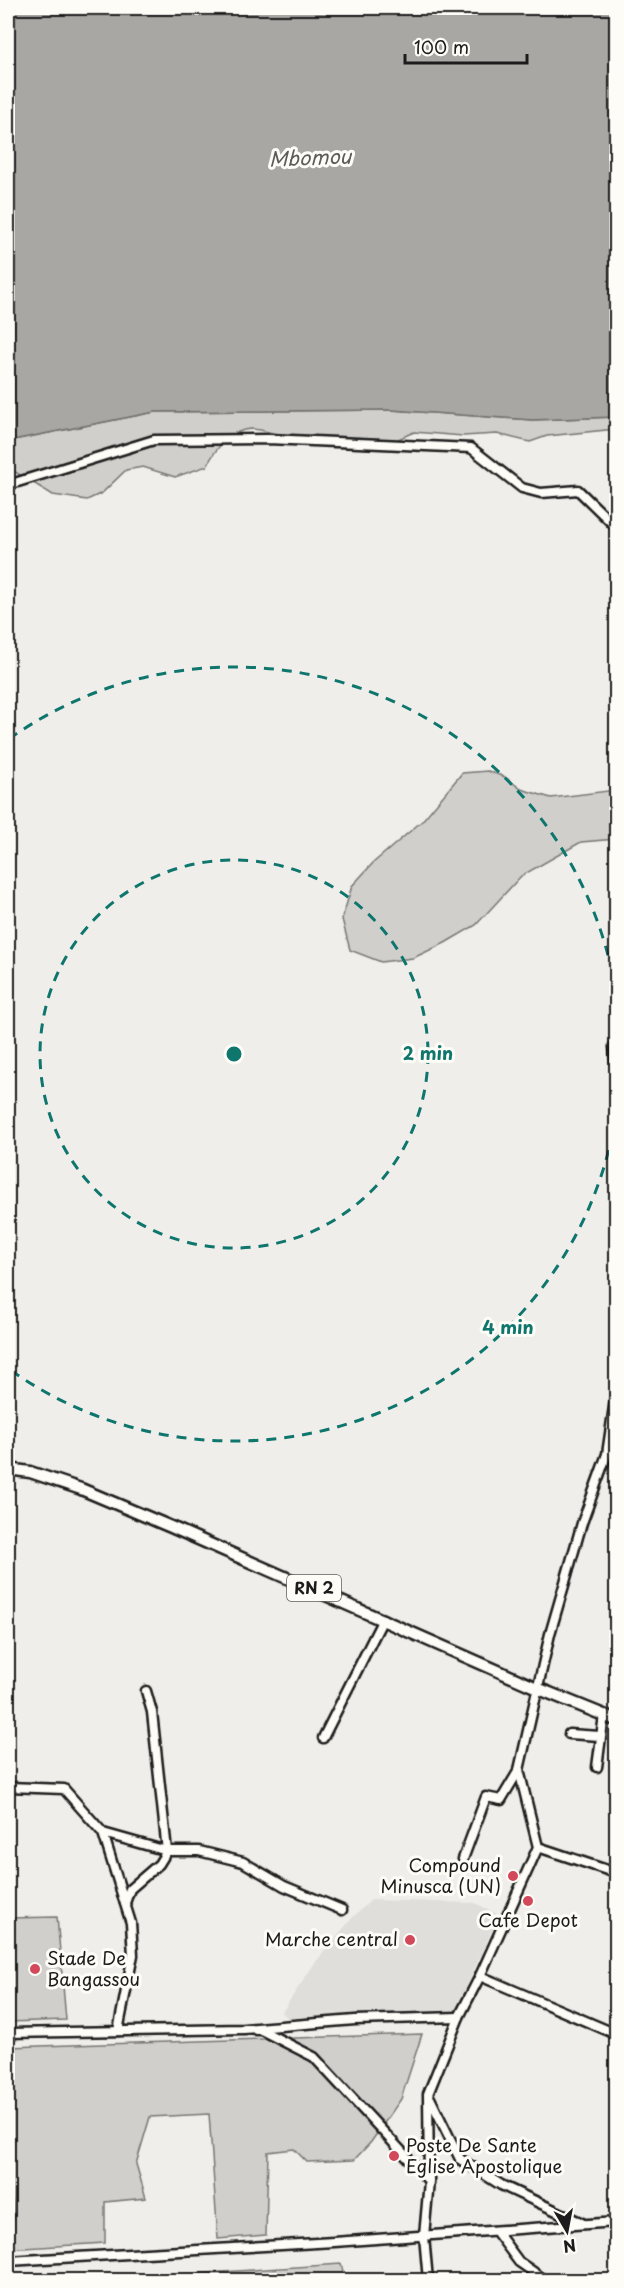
<svg xmlns="http://www.w3.org/2000/svg" width="624" height="2288" viewBox="0 0 624 2288" font-family="'Playpen Sans',sans-serif">
	<style>
		.built { fill: #e0deda }
		.green { fill: #d0cfcc; stroke: #767674; stroke-width: 1.5 }
		.water { fill: #a8a7a3; stroke: #706f6d; stroke-width: 1.5 }
		.lines { fill: none; stroke-linecap: round; stroke-linejoin: round }
		.minor-casing { stroke: #1c1c1c; stroke-width: 13 }
		.major-casing { stroke: #1c1c1c; stroke-width: 15 }
		.minor { stroke: #fdfcf7; stroke-width: 8 }
		.major { stroke: #fdfcf7; stroke-width: 10 }
		.ring { fill: none; stroke: #0f766e; stroke-width: 3; stroke-dasharray: 10 8 }
		.poi-dot { fill: #d1495b; stroke: #fdfcf7; stroke-width: 2 }
		.labels { text-anchor: middle; stroke-width: 6; stroke-linejoin: round; paint-order: stroke }
		.shield { fill: #fdfcf7; stroke: #605f5e; stroke-width: 1.5 }
		.shield-label { font-size: 16px; font-weight: bold; fill: #1c1c1c }
		.poi-label { font-size: 18px; fill: #1c1c1c; stroke: #fdfcf7; text-anchor: end }
		.water-label { font-size: 20px; font-style: italic; fill: #5b5b59; stroke: #fdfcf7 }
		.centre { fill: #0f766e; stroke: #fdfcf7; stroke-width: 3 }
		.ring-label { font-size: 18px; text-anchor: middle; font-weight: bold; fill: #0f766e; stroke: #fdfcf7; stroke-width: 6; stroke-linejoin: round; paint-order: stroke }
	</style>
	<rect width="100%" height="100%" fill="#f0eeea"/>
	<filter id="ink" filterUnits="userSpaceOnUse"><feTurbulence type="fractalNoise" baseFrequency=".0167" numOctaves="2"/><feDisplacementMap in="SourceGraphic" scale="12" xChannelSelector="R" yChannelSelector="G"/><feConvolveMatrix kernelMatrix="1 2 1 2 8 2 1 2 1" color-interpolation-filters="sRGB"/></filter>
	<g filter="url(#ink)">
		<!-- built -->
		<polygon class="built" points="371,1900 475,1903 499,1915 454,2014 289,2020 282,2012 314,1964 353,1917"/>
		<!-- green -->
		<g class="green">
			<path d="M 391,410 L 532,420 L 616,417 L 616,429 L 547,436 L 530,442 L 497,434 L 463,436 L 414,432 L 398,439 L 390,449 C 361,448 330,445 301,440 C 287,438 265,429 251,429 C 230,430 215,449 207,466 L 175,477 L 143,467 L 126,470 L 102,493 L 87,500 L 53,495 L 12,470 L 8,469 L 8,441 L 155,412 Z"/>
			<polygon points="488,771 505,777 521,789 551,798 616,790 616,839 581,842 521,876 476,925 445,943 413,958 381,962 350,950 342,919 352,886 373,863 422,821 462,773"/>
			<polygon points="57,1917 66,2020 8,2022 8,1918"/>
			<polygon points="422,2034 401,2099 371,2142 354,2160 307,2162 294,2149 268,2152 266,2235 218,2239 209,2114 150,2117 136,2164 146,2198 105,2202 105,2243 8,2249 8,2221 14,2219 10,2169 8,2169 8,2047"/>
			<polygon points="341,2264 345,2280 102,2280"/>
		</g>
		<!-- water -->
		<polygon class="water" points="8,8 616,8 616,417 532,420 391,410 155,412 8,441"/>
		<g class="lines">
			<!-- minor casing -->
			<g class="minor-casing">
				<g id="minor">
					<polyline points="8,485 154,440 268,439 471,448 522,488 541,493 578,490 616,527"/>
					<polyline points="616,1044 614,1046 616,1067"/>
					<polyline points="569,1734 600,1736"/>
					<polyline points="323,1738 383,1619"/>
					<polyline points="597,1767 604,1715"/>
					<polyline points="8,1787 64,1789 103,1833 167,1851 199,1851 243,1862 284,1886 342,1910"/>
					<polyline points="103,1833 131,1923 133,1955 118,2031"/>
					<polyline points="538,1847 616,1873"/>
					<polyline points="463,1859 486,1797 501,1800 519,1770"/>
					<polyline points="125,1903 130,1889 159,1864 167,1851 152,1712 146,1691"/>
					<polyline points="480,1976 616,2034"/>
					<polyline points="256,2030 261,2030 314,2057 429,2181"/>
					<polyline points="8,2033 244,2029 355,2020 459,2017"/>
					<polyline points="430,2098 460,2159 501,2185 582,2223"/>
					<polyline points="496,2231 519,2262 545,2280"/>
					<polyline points="8,2261 334,2242 616,2222"/>
					<polyline points="428,2280 424,2236 429,2181 428,2094 459,2017 480,1976 538,1847 519,1770 550,1634 582,1523 607,1454 616,1393"/>
				</g>
			</g>
			<!-- major casing -->
			<g class="major-casing">
				<polyline id="major" points="8,1469 30,1472 81,1489 171,1527 537,1688 616,1720"/>
			</g>
			<!-- minor -->
			<use href="#minor" class="minor"/>
			<!-- major -->
			<use href="#major" class="major"/>
		</g>
	</g>
	<!-- distance rings -->
	<g class="ring">
		<circle cx="234" cy="1054" r="194"/>
		<path d="M616 1115A387 387 0 0 1 9 1369M9 739A387 387 0 0 1 616 993"/>
	</g>
	<!-- markers -->
	<g class="poi-dot">
		<circle cx="513" cy="1876" r="6"/>
		<circle cx="528" cy="1901" r="6"/>
		<circle cx="410" cy="1940" r="6"/>
		<circle cx="35" cy="1969" r="6"/>
		<circle cx="394" cy="2156" r="6"/>
	</g>
	<g class="labels">
		<!-- shield labels -->
		<rect class="shield" x="287" y="1575" width="54" height="26" rx="4.5"/>
		<g class="shield-label">
			<text x="314" y="1594">RN 2</text>
		</g>
		<!-- poi labels -->
		<g class="poi-label">
			<text x="501" y="1872">Compound<tspan x="501" dy="21">Minusca (UN)</tspan></text>
			<text x="528" y="1927" text-anchor="middle">Cafe Depot</text>
			<text x="398" y="1946">Marche central</text>
			<text x="47" y="1965" text-anchor="start">Stade De<tspan x="47" dy="21">Bangassou</tspan></text>
			<text x="406" y="2152" text-anchor="start">Poste De Sante<tspan x="406" dy="21">Eglise Apostolique</tspan></text>
		</g>
		<!-- water labels -->
		<g class="water-label">
			<text transform="translate(310 158) rotate(-2)" y="7">Mbomou</text>
		</g>
	</g>
	<circle cx="234" cy="1054" r="9" class="centre"/>
	<g class="ring-label">
		<text x="428" y="1060">2 min</text>
		<text x="508" y="1334">4 min</text>
	</g>
	<!-- margin -->
	<rect width="624" height="2288" fill="none" stroke="#fdfcf7" stroke-width="30"/>
	<rect x="15" y="15" width="594" height="2258" fill="none" stroke="#1c1c1c" stroke-width="2" filter="url(#ink)"/>
	<!-- north arrow -->
	<g transform="translate(567 2231) rotate(170)" stroke="#fdfcf7" stroke-width="4.5" paint-order="stroke">
	<path d="M0-4.5L10 22L0 15L-10 22Z" fill="#1c1c1c"/>
	<text y="-9" font-size="16" font-weight="bold" text-anchor="middle" fill="#1c1c1c">N</text>
	</g>
	<!-- scale -->
	<path d="M405 54v9h122v-9" fill="none" stroke="#1c1c1c" stroke-width="3"/>
	<text x="414" y="54" font-size="18" fill="#1c1c1c" stroke="#fdfcf7" stroke-width="4.5" paint-order="stroke">100 m</text>
</svg>
